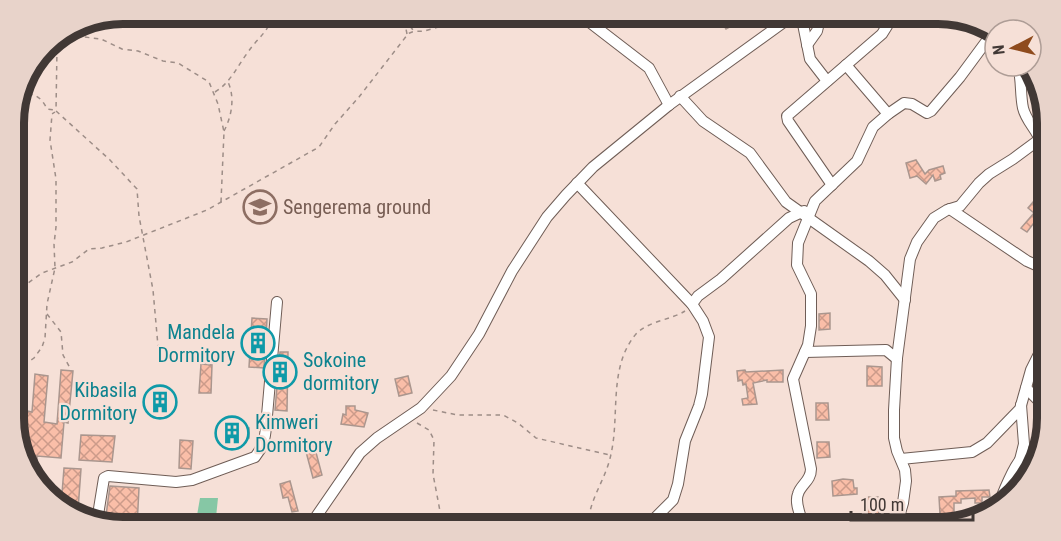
<svg xmlns="http://www.w3.org/2000/svg" width="1061" height="541" viewBox="0 0 1061 541" font-family="'Roboto Condensed',sans-serif">
	<style>
		.pitch { fill: #86c7a5 }
		.building { fill: url(#building-cross-hatch); stroke: #aa968e; stroke-width: 1.5 }
		.lines { fill: none; stroke-linecap: round; stroke-linejoin: round }
		.minor-casing { stroke: #6f5d56; stroke-width: 12 }
		.path { stroke: #9d8d87; stroke-width: 1.5; stroke-dasharray: 4.5 4.5; stroke-linecap: butt }
		.minor { stroke: #fff; stroke-width: 10 }
		.labels { text-anchor: middle; stroke-width: 4.5; stroke-linejoin: round; paint-order: stroke }
		.education-label { font-size: 20px; fill: #785e54; stroke: #f6e0d7; text-anchor: start }
		.culture-label { font-size: 20px; fill: #0d838f; stroke: #f6e0d7; text-anchor: end }
		.rim { fill: none; stroke: #413835; stroke-width: 8 }
	</style>
	<defs>
		<pattern id="building-cross-hatch" width="8" height="8" patternUnits="userSpaceOnUse" patternTransform="scale(1.5)"><rect width="8" height="8" fill="#fabea8"/><path d="M0 0l8 8M0 8l8-8" fill="none" stroke="#cc9b8a"/></pattern>
	</defs>
	<rect width="100%" height="100%" fill="#f6e0d7"/>
	<!-- pitch -->
	<polygon class="pitch" points="200,498 218,498 215,527 195,527"/>
	<!-- building -->
	<g class="building">
		<polygon points="717,14 735,14 739,22 726,29"/>
		<polygon points="916,160 925,174 929,170 943,166 945,173 940,175 941,179 935,181 933,175 926,184 917,176 910,178 906,163"/>
		<polygon points="1033,202 1043,211 1027,232 1021,228 1034,213 1028,208"/>
		<polygon points="830,313 830,329 819,330 819,314"/>
		<polygon points="252,318 267,319 264,368 249,367"/>
		<polygon points="280,352 288,352 287,411 275,410"/>
		<polygon points="201,364 212,365 211,393 199,393"/>
		<polygon points="867,366 882,367 882,386 867,386"/>
		<polygon points="61,370 73,371 68,423 64,422 61,458 37,456 37,460 25,459 24,455 27,411 32,412 35,374 48,376 44,422 57,424"/>
		<polygon points="745,370 746,372 783,370 783,382 767,382 767,380 753,383 757,404 743,405 742,399 748,398 746,384 743,385 742,380 738,381 737,371"/>
		<polygon points="408,376 412,393 399,396 395,379"/>
		<polygon points="155,387 166,388 165,416 154,415"/>
		<polygon points="816,403 828,403 829,420 816,420"/>
		<polygon points="346,406 355,406 355,410 368,413 364,427 341,424 343,414 346,415"/>
		<polygon points="228,418 239,419 238,427 249,428 249,438 238,437 237,447 226,446"/>
		<polygon points="81,435 115,436 112,462 79,460"/>
		<polygon points="180,440 193,441 191,469 179,468"/>
		<polygon points="817,442 829,442 830,457 817,458"/>
		<polygon points="314,445 322,475 313,478 305,448"/>
		<polygon points="64,468 81,469 78,510 66,509 61,506"/>
		<polygon points="843,479 853,480 854,488 857,488 857,494 833,496 832,481"/>
		<polygon points="290,481 298,511 292,512 288,497 283,498 280,484"/>
		<polygon points="110,486 139,488 137,527 123,528 105,523"/>
		<polygon points="989,490 990,497 982,497 982,503 975,503 975,498 961,499 961,503 954,503 954,513 940,514 939,497 956,496 956,491"/>
		<polygon points="867,497 878,497 879,514 867,514"/>
	</g>
	<g class="lines">
		<!-- minor casing -->
		<g class="minor-casing">
			<g id="minor">
				<polyline points="579,14 649,68 669,105"/>
				<polyline points="801,14 810,59 827,81"/>
				<polyline points="976,22 988,25"/>
				<polyline points="807,45 817,31 821,14"/>
				<polyline points="846,65 888,114"/>
				<path d="M 1018,66 C 1022,80 1020,94 1023,108 C 1026,121 1037,130 1041,142 C 1045,153 1038,164 1047,173"/>
				<polyline points="680,96 703,121 750,153 786,202 869,261 885,275 905,300"/>
				<polyline points="577,183 692,304 703,321 709,337 702,394 699,406 685,441 678,484 673,500 651,522 642,527"/>
				<polyline points="832,185 788,121 787,116 882,34 887,26 888,14"/>
				<polyline points="950,209 1027,261 1047,270"/>
				<polyline points="692,304 698,296 721,279 789,218 804,211"/>
				<polyline points="805,352 886,350 897,359"/>
				<polyline points="1026,388 1047,409"/>
				<polyline points="1038,451 1043,439"/>
				<polyline points="901,459 972,452 987,443 1020,409 1031,370 1047,338"/>
				<polyline points="1020,460 1024,444 1021,405"/>
				<path d="M 997,510 C 1001,497 1015,461 1026,454 C 1030,452 1035,452 1040,451"/>
				<path d="M 97,521 L 104,478 L 108,476 L 176,482 L 192,480 L 255,457 C 263,447 265,439 266,427 L 277,302"/>
				<polyline points="309,527 360,453 377,438 421,408 451,376 479,334 512,271 547,217 566,195 593,167 669,105 795,14"/>
				<path d="M 724,527 C 748,517 765,518 788,527"/>
				<path d="M 804,527 C 802,518 794,504 798,494 C 801,484 811,481 811,469 L 793,379 L 808,345 L 811,326 L 811,294 L 797,265 L 798,243 L 815,201 L 857,161 L 873,127 L 888,114 L 904,103 L 912,104 L 927,113 L 931,111 L 960,77 L 994,31"/>
				<polyline points="896,527 903,503 906,481 905,470 897,451 894,438 894,410 897,358 910,259 917,242 934,218 947,210 960,206 979,183 989,174 1013,159 1040,139"/>
			</g>
		</g>
		<!-- path -->
		<g class="path">
			<polyline points="397,14 406,21 413,30"/>
			<polyline points="407,34 405,24 412,14"/>
			<polyline points="67,35 101,39 122,49 138,51 163,61 178,63 209,82 218,104 224,132 221,202"/>
			<polyline points="53,40 57,48 56,111 110,160 137,189 139,216 153,290 158,346"/>
			<path d="M 215,92 C 230,83 237,67 248,52 C 259,36 267,34 274,14"/>
			<path d="M 19,95 C 33,92 41,96 47,109 L 55,110"/>
			<path d="M 224,131 C 232,116 235,97 228,82"/>
			<path d="M 14,293 L 42,273 L 72,262 L 89,249 L 102,248 L 126,242 L 207,210 L 319,147 L 335,124 L 359,97 L 408,34 C 415,29 420,33 428,30 C 441,26 455,23 467,17 L 469,14"/>
			<polyline points="47,314 61,332 63,355 70,368"/>
			<polyline points="14,363 28,362 34,358 42,347 45,338 47,304 55,268 54,244 56,227 56,179 50,140 52,114 55,112"/>
			<polyline points="433,410 458,415 503,415 518,423 536,438 610,455"/>
			<polyline points="417,423 429,430 434,440 433,474 443,527"/>
			<path d="M 588,527 C 588,500 606,480 611,454 C 620,415 608,367 636,334 C 648,321 671,320 685,311"/>
		</g>
		<!-- minor -->
		<use href="#minor" class="minor"/>
	</g>
	<!-- icons -->
	<defs>
		<g id="school-ring" transform="scale(1.725)"><circle r="9.5" fill="#f6e0d7" stroke="#8d6e63" stroke-width="1.5"/><path d="M0-5L7-2L0 1L-7-2ZM-4 1L0 2.5L4 1V4Q0 6-4 4Z" fill="#8d6e63"/></g>
		<g id="building-ring" transform="scale(1.725)"><circle r="9.5" fill="#f6e0d7" stroke="#0f9aa8" stroke-width="1.5"/><path d="M-4-6H4V6H1V3H-1V6H-4ZM-2.5-4.3h1.7v1.8h-1.7ZM.8-4.3h1.7v1.8H.8ZM-2.5-1h1.7V.8h-1.7ZM.8-1h1.7V.8H.8Z" fill="#0f9aa8"/></g>
	</defs>
	<g fill-rule="evenodd">
		<use href="#school-ring" x="260" y="207"/>
		<use href="#building-ring" x="258" y="343"/>
		<use href="#building-ring" x="280" y="372"/>
		<use href="#building-ring" x="160" y="402"/>
		<use href="#building-ring" x="232" y="433"/>
	</g>
	<g class="labels">
		<!-- education labels -->
		<g class="education-label">
			<text x="283" y="214">Sengerema ground</text>
		</g>
		<!-- culture labels -->
		<g class="culture-label">
			<text x="235" y="339">Mandela<tspan x="235" dy="23">Dormitory</tspan></text>
			<text x="303" y="367" text-anchor="start">Sokoine<tspan x="303" dy="23">dormitory</tspan></text>
			<text x="137" y="397">Kibasila<tspan x="137" dy="23">Dormitory</tspan></text>
			<text x="255" y="429" text-anchor="start">Kimweri<tspan x="255" dy="23">Dormitory</tspan></text>
		</g>
	</g>
	<!-- crop -->
	<path d="M0 0H1061V541H0ZM123 24H938A99 99 0 0 1 1037 123V418A99 99 0 0 1 938 517H123A99 99 0 0 1 24 418V123A99 99 0 0 1 123 24Z" fill="#e8d3ca" fill-rule="evenodd"/>
	<path class="rim" d="M123 24H938A99 99 0 0 1 1037 123V418A99 99 0 0 1 938 517H123A99 99 0 0 1 24 418V123A99 99 0 0 1 123 24Z"/>
	<!-- north arrow -->
	<g transform="translate(1013 48) rotate(263)"><circle r="28" fill="#f6e0d7" stroke="#ae9d96" stroke-width="1.5"/>
	<path d="M0-4.5L10 22L0 15L-10 22Z" fill="#8f4b1d"/>
	<text y="-9" font-size="16" font-weight="bold" text-anchor="middle" fill="#413835">N</text>
	</g>
	<!-- scale -->
	<path d="M851 511v9h122v-9" fill="none" stroke="#413835" stroke-width="3"/>
	<text x="860" y="511" font-size="18" fill="#413835" stroke="#f6e0d7" stroke-width="4.5" paint-order="stroke">100 m</text>
</svg>
